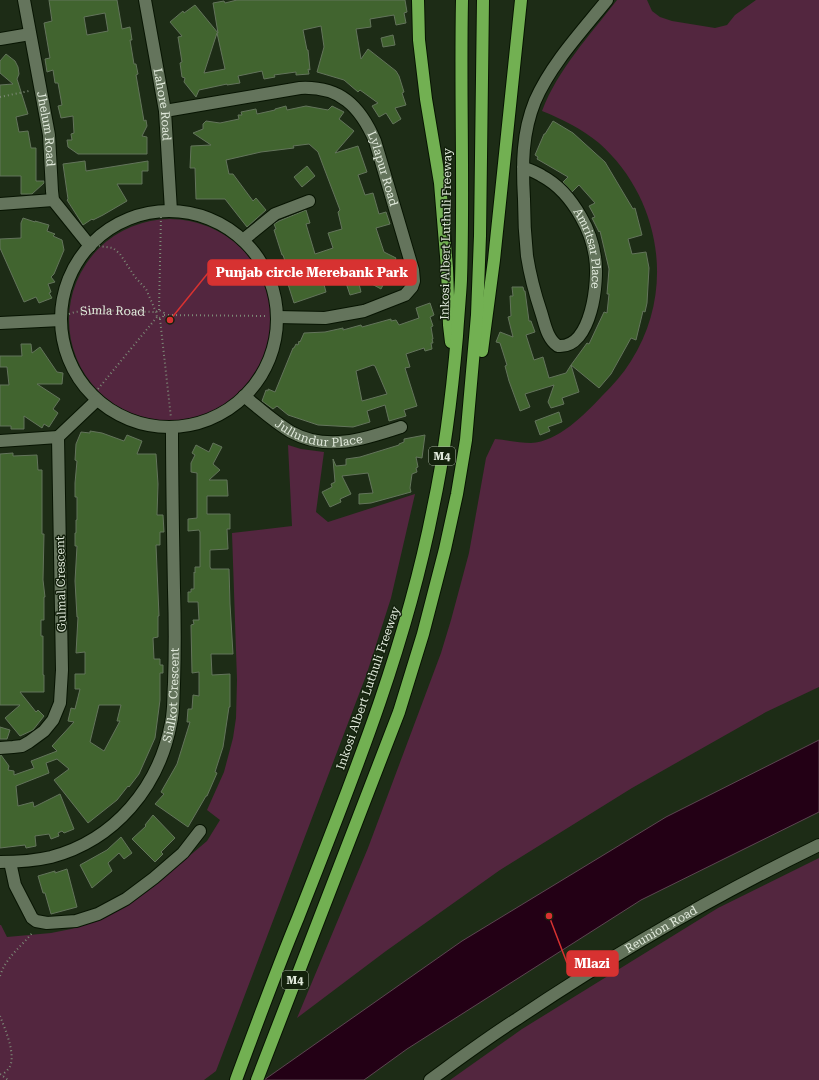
<svg xmlns="http://www.w3.org/2000/svg" width="819" height="1080" viewBox="0 0 819 1080" font-family="'Roboto Serif',serif">
	<style>
		.green { fill: #53263f }
		.water { fill: #230015; stroke: #5c4651 }
		.building { fill: #41642f; stroke: #63745b; fill-rule: evenodd }
		.lines { fill: none; stroke-linecap: round; stroke-linejoin: round }
		.minor-casing { stroke: #071402; stroke-width: 14 }
		.highway-casing { stroke: #071402; stroke-width: 14 }
		.path { stroke: #7d8a77; stroke-width: 2; stroke-dasharray: 1 3; stroke-linecap: butt }
		.minor { stroke: #64745c; stroke-width: 12 }
		.highway { stroke: #72b052; stroke-width: 12 }
		.labels { text-anchor: middle; stroke-width: 3; stroke-linejoin: round; paint-order: stroke }
		.shield { fill: #14220d; stroke: #a4ae9e; stroke-width: 1 }
		.shield-label { font-size: 11px; font-weight: bold; fill: #e1eadc }
		.street-label { font-size: 12px; fill: #e1eadc; stroke: #14220d }
		.leader { fill: none; stroke: #d73231; stroke-width: 1.5 }
		.callout-dot { fill: #d73231; stroke: #14220d; stroke-width: 1.5 }
		.callout { fill: #d73231; stroke: #d73231; stroke-width: 1.5 }
		.callout-label { font-size: 13px; text-anchor: middle; font-weight: bold; fill: #fff }
	</style>
	<rect width="100%" height="100%" fill="#1d2c16"/>
	<!-- green -->
	<g class="green">
		<path d="M 617,0 L 647,0 L 652,11 L 660,17 L 672,21 L 715,28 L 727,25 L 735,15 L 756,0 L 819,0 L 819,687 L 766,712 L 632,788 L 500,870 L 386,951 L 297,1018 L 368,848 L 441,653 L 451,620 L 469,553 L 486,458 L 495,439 C 506,440 519,443 531,443 C 558,442 585,414 602,396 C 613,385 623,374 631,361 C 676,291 661,198 599,143 C 582,129 562,119 542,111 C 558,69 590,35 617,0 Z"/>
		<circle cx="170" cy="320" r="101"/>
		<polygon points="288,445 301,449 324,452 316,512 328,522 415,494 391,598 367,673 216,1071 204,1080 0,1080 0,925 1,925 7,937 51,933 71,929 88,924 119,910 148,891 207,841 220,820 207,810 224,772 233,738 236,718 237,680 232,533 292,526"/>
		<polygon points="819,858 819,1080 450,1080 522,1029 718,908"/>
	</g>
	<!-- water -->
	<polygon class="water" points="819,740 819,812 641,900 407,1049 364,1080 264,1080 462,941 666,817"/>
	<!-- building -->
	<g class="building">
		<path d="M 49,0 L 117,0 L 122,29 L 130,27 L 132,40 L 130,40 L 134,64 L 136,64 L 138,74 L 136,75 L 144,121 L 146,120 L 147,126 L 142,136 L 147,137 L 147,154 L 78,154 L 68,147 L 67,140 L 72,140 L 71,134 L 74,133 L 73,116 L 61,118 L 58,106 L 62,105 L 58,83 L 55,83 L 53,70 L 47,72 L 45,59 L 50,58 L 44,23 L 52,21 ZM 105,13 L 108,31 L 87,35 L 84,17 Z"/>
		<path d="M 237,0 L 405,0 L 407,12 L 404,13 L 406,23 L 396,25 L 394,15 L 370,19 L 371,27 L 356,29 L 361,59 L 368,49 L 396,71 L 399,76 L 404,92 L 402,93 L 406,105 L 395,108 L 401,119 L 393,124 L 386,113 L 379,117 L 372,106 L 378,103 L 360,90 L 358,92 L 344,80 L 317,72 L 324,47 L 321,26 L 303,30 L 307,50 L 308,50 L 310,70 L 308,69 L 309,74 L 296,75 L 296,72 L 274,75 L 275,77 L 264,79 L 262,71 L 238,76 L 240,83 L 227,85 L 227,84 L 199,90 L 196,97 L 184,82 L 185,78 L 182,77 L 180,63 L 182,62 L 178,37 L 182,36 L 170,22 L 183,11 L 184,13 L 195,5 L 218,33 L 213,3 L 224,1 L 225,3 ZM 217,33 L 225,69 L 204,73 Z"/>
		<polygon points="393,35 395,45 383,47 381,38"/>
		<polygon points="6,54 15,61 18,67 19,74 17,79 28,114 16,117 19,132 28,131 31,148 36,148 36,181 44,181 44,183 32,194 21,194 21,176 0,176 0,85 13,84 0,73 0,61"/>
		<polygon points="286,106 287,110 306,106 328,110 332,106 344,112 339,119 354,131 335,153 358,146 367,172 358,175 365,195 373,193 379,214 386,212 390,224 376,228 384,252 396,258 393,264 399,267 393,277 388,275 381,289 357,276 361,292 350,295 342,271 322,277 326,292 294,303 286,278 290,276 283,255 282,255 274,230 276,229 274,224 279,221 306,210 310,223 306,224 315,254 333,248 328,233 342,229 338,212 340,210 324,168 318,152 309,144 293,146 294,148 261,152 226,160 229,174 233,174 253,201 256,198 266,210 247,227 225,199 196,199 195,168 190,168 191,146 211,145 193,133 203,129 203,124 206,121 220,123 239,119 238,115 242,115 241,112 256,109 257,114 275,110 275,109"/>
		<polygon points="553,121 573,133 605,162 633,209 635,208 642,235 628,239 632,254 646,252 649,268 647,303 645,312 643,311 636,340 631,338 611,374 599,388 571,365 587,343 589,344 604,312 607,313 609,294 607,294 609,269 600,231 599,232 592,218 595,217 589,206 595,203 579,185 572,192 563,182 568,177 537,159 538,157 535,155 544,134 545,134"/>
		<polygon points="85,161 86,171 148,161 148,171 142,171 142,184 117,184 127,201 103,215 93,220 92,219 83,225 67,200 68,199 63,164"/>
		<polygon points="307,166 315,176 302,187 294,177"/>
		<polygon points="23,218 35,222 35,221 49,225 47,231 55,234 53,236 62,240 64,250 54,274 51,277 55,282 48,284 51,292 49,293 52,298 39,303 36,297 24,302 0,248 0,239 21,238 21,223"/>
		<polygon points="512,287 523,287 524,291 525,291 529,321 531,321 535,332 526,335 534,360 543,357 549,378 566,373 571,365 579,392 562,398 564,404 551,408 548,402 554,385 525,394 530,407 520,411 509,381 505,366 507,365 500,343 496,342 500,332 513,337 508,317 511,316 510,296 513,296"/>
		<path d="M 430,303 L 434,315 L 430,317 L 433,326 L 431,327 L 433,339 L 432,339 L 433,343 L 431,343 L 432,349 L 425,351 L 424,348 L 406,354 L 410,367 L 405,368 L 417,406 L 404,410 L 406,416 L 389,421 L 385,405 L 367,411 L 370,422 L 353,427 L 318,425 L 288,415 L 277,406 L 273,409 L 262,401 L 266,390 L 268,391 L 268,389 L 275,392 L 293,348 L 294,348 L 296,344 L 298,345 L 299,341 L 300,342 L 304,333 L 325,332 L 343,328 L 343,330 L 361,325 L 362,327 L 391,319 L 391,321 L 396,320 L 399,325 L 419,318 L 416,308 ZM 373,365 L 375,366 L 387,394 L 362,401 L 356,371 Z"/>
		<polygon points="21,344 31,344 32,353 40,347 57,372 63,373 62,384 37,384 60,399 53,409 58,413 49,427 44,424 42,428 24,416 24,429 11,429 11,426 0,426 0,385 9,385 7,367 0,367 0,356 22,356"/>
		<polygon points="559,412 562,422 548,427 550,431 540,435 535,421"/>
		<path d="M 90,431 L 102,433 L 124,441 L 127,435 L 142,441 L 137,454 L 156,454 L 158,484 L 157,515 L 163,515 L 164,532 L 160,532 L 160,545 L 156,545 L 159,616 L 158,616 L 158,637 L 153,638 L 154,659 L 160,659 L 160,665 L 163,665 L 163,673 L 160,673 L 160,700 L 155,738 L 139,774 L 129,787 L 128,786 L 117,800 L 88,823 L 54,780 L 69,769 L 57,759 L 46,763 L 49,773 L 16,786 L 18,806 L 33,802 L 34,807 L 60,794 L 74,829 L 64,833 L 62,831 L 58,833 L 59,836 L 51,839 L 49,834 L 35,836 L 36,846 L 26,848 L 25,845 L 0,848 L 0,755 L 1,755 L 9,766 L 8,770 L 14,771 L 14,775 L 34,768 L 31,761 L 57,751 L 52,746 L 74,722 L 68,721 L 71,708 L 75,709 L 80,689 L 75,689 L 75,674 L 85,674 L 85,652 L 76,653 L 78,617 L 77,617 L 75,581 L 77,546 L 75,546 L 75,533 L 76,533 L 76,520 L 77,520 L 77,497 L 75,497 L 75,483 L 77,461 L 75,460 L 76,444 L 81,432 L 90,433 ZM 99,705 L 121,705 L 117,721 L 120,721 L 104,751 L 90,742 Z"/>
		<polygon points="425,435 422,458 416,457 418,467 416,468 417,472 412,474 410,488 411,492 371,503 359,504 359,494 373,493 368,473 342,476 351,494 340,499 341,502 330,507 322,492 332,487 331,484 335,482 333,459 336,466 346,465 346,459 360,457 399,445 399,444 404,442 404,439"/>
		<polygon points="213,443 222,447 213,464 220,470 209,480 227,480 228,496 207,496 207,514 230,514 230,529 227,529 228,549 210,550 210,567 211,569 229,569 230,604 233,654 211,654 212,675 230,674 230,707 229,707 223,747 215,772 217,773 207,796 206,796 188,827 155,804 164,794 161,792 177,764 190,722 187,722 188,709 192,709 193,695 199,696 199,672 192,673 191,625 194,624 193,620 199,620 198,602 188,602 188,592 191,592 191,589 194,589 194,572 195,573 195,567 200,567 200,532 199,530 188,531 188,519 197,518 197,473 191,472 191,463 195,455 192,453 196,445 209,452"/>
		<polygon points="13,453 13,456 37,455 38,470 42,470 42,534 44,534 43,580 45,597 44,597 44,620 41,620 41,636 43,636 43,675 44,675 44,692 20,692 36,712 38,710 44,716 33,730 20,736 5,718 20,705 0,705 0,454"/>
		<polygon points="0,727 10,730 7,739 0,739"/>
		<polygon points="153,815 175,838 161,852 163,854 155,862 132,839 146,826 145,825"/>
		<polygon points="121,837 132,853 124,859 119,853 108,863 112,871 92,888 80,865 107,850"/>
		<polygon points="67,869 77,907 51,914 45,893 43,893 38,876 55,871 55,873"/>
	</g>
	<g class="lines">
		<!-- minor casing -->
		<g class="minor-casing">
			<g id="minor">
				<path id="s2" d="M 24,0 L 49,135 L 52,191 L 53,200 L 90,246"/>
				<path id="s3" d="M 145,0 L 165,111 L 171,211"/>
				<polyline points="0,39 30,34"/>
				<path id="s4" d="M 165,111 L 300,88 C 340,86 360,106 375,141 L 413,270 L 414,281 L 412,287 L 405,295 L 364,311 L 325,318 L 277,317"/>
				<path id="s5" d="M 523,167 C 529,170 536,172 542,176 C 559,185 572,201 581,217 C 588,229 593,243 595,257 C 599,280 592,349 558,346 C 547,339 545,324 541,312 C 535,294 530,275 527,256 C 525,237 524,218 524,199 C 522,165 522,133 535,101 C 551,64 582,31 607,0"/>
				<polyline points="0,204 53,200"/>
				<circle cx="169" cy="319" r="108"/>
				<polyline points="243,240 275,214 309,201"/>
				<polyline points="0,323 61,320"/>
				<path id="s6" d="M 244,396 C 259,408 274,422 291,432 C 327,452 365,439 401,427"/>
				<polyline points="0,441 58,437"/>
				<polyline points="0,748 13,747 22,746 29,742 44,731 53,720 60,703 62,670 58,437 97,400"/>
				<path id="s7" d="M 0,862 C 17,862 34,861 51,857 C 115,840 159,787 171,723 C 174,710 173,697 174,684 C 175,652 175,621 174,590 C 173,536 172,481 172,427"/>
				<polyline points="10,862 15,885 32,918 36,921 47,923 76,921 98,914 126,899 154,878 183,853 200,831"/>
				<path id="s8" d="M 430,1080 C 459,1059 487,1038 517,1019 C 614,954 714,896 819,845"/>
			</g>
		</g>
		<!-- highway casing -->
		<g class="highway-casing">
			<g id="highway">
				<polyline points="418,0 419,40 426,99 440,183 447,268 449,325 451,342"/>
				<polyline points="482,351 494,260 521,0"/>
				<path d="M 236,1080 C 256,1026 276,971 298,918 C 351,783 405,651 433,508 C 445,452 452,394 457,336 C 458,318 460,299 461,280 C 464,187 460,93 462,0"/>
				<polyline points="257,1080 399,712 423,634 445,549 457,494 466,440 477,315 480,236 483,0"/>
			</g>
		</g>
		<!-- path -->
		<g class="path">
			<polyline points="0,97 29,91"/>
			<polyline points="159,310 161,215"/>
			<path id="s1" d="M 69,314 L 75,312 L 94,310 L 156,312 L 159,310 L 164,313 L 163,317 L 160,318 L 157,317 L 156,312 L 146,289 L 135,277 L 120,254 L 113,248 L 99,246"/>
			<polyline points="164,315 267,316"/>
			<polyline points="160,319 171,418"/>
			<polyline points="98,389 157,317"/>
			<path d="M 0,976 C 6,957 21,947 33,932"/>
			<path d="M 0,1016 C 5,1029 17,1056 9,1068 C 7,1071 4,1073 2,1075"/>
			<polyline points="0,1074 8,1080"/>
		</g>
		<!-- minor -->
		<use href="#minor" class="minor"/>
		<!-- highway -->
		<use href="#highway" class="highway"/>
	</g>
	<g class="labels">
		<!-- shield labels -->
		<g class="shield">
			<rect x="429" y="447" width="26" height="18" rx="3"/>
			<rect x="282" y="971" width="26" height="18" rx="3"/>
		</g>
		<g class="shield-label">
			<text x="442" y="460">M4</text>
			<text x="295" y="984">M4</text>
		</g>
		<!-- street labels -->
		<g class="street-label">
			<text dy="4" stroke="none"><textPath href="#s3" startOffset="106">Lahore Road</textPath></text>
			<text dy="4" stroke="none"><textPath href="#s2" startOffset="131">Jhelum Road</textPath></text>
			<text dy="4" stroke="none"><textPath href="#s4" startOffset="265">Lylapur Road</textPath></text>
			<text transform="translate(446 234) rotate(-89)" y="4">Inkosi Albert Luthuli Freeway</text>
			<text dy="4" stroke="none"><textPath href="#s5" startOffset="111">Amritsar Place</textPath></text>
			<text dy="4" stroke="none"><textPath href="#s1" startOffset="44">Simla Road</textPath></text>
			<text dy="4" stroke="none"><textPath href="#s6" startOffset="87">Jullundur Place</textPath></text>
			<text transform="translate(61 584) rotate(-91)" y="4">Gulmal Crescent</text>
			<text transform="translate(368 688) rotate(-71)" y="4">Inkosi Albert Luthuli Freeway</text>
			<text dy="4" stroke="none"><textPath href="#s7" startOffset="269">Sialkot Crescent</textPath></text>
			<text dy="4" stroke="none"><textPath href="#s8" startOffset="276">Reunion Road</textPath></text>
		</g>
	</g>
	<!-- callouts -->
	<path class="leader" d="M170 320L208 273M549 916L567 963"/>
	<g class="callout-dot">
		<circle cx="170" cy="320" r="4"/>
		<circle cx="549" cy="916" r="4"/>
	</g>
	<g class="callout">
		<rect x="208" y="260" width="208" height="25" rx="4"/>
		<rect x="567" y="951" width="51" height="25" rx="4"/>
	</g>
	<g class="callout-label">
		<text x="312" y="277">Punjab circle Merebank Park</text>
		<text x="592" y="968">Mlazi</text>
	</g>
</svg>
